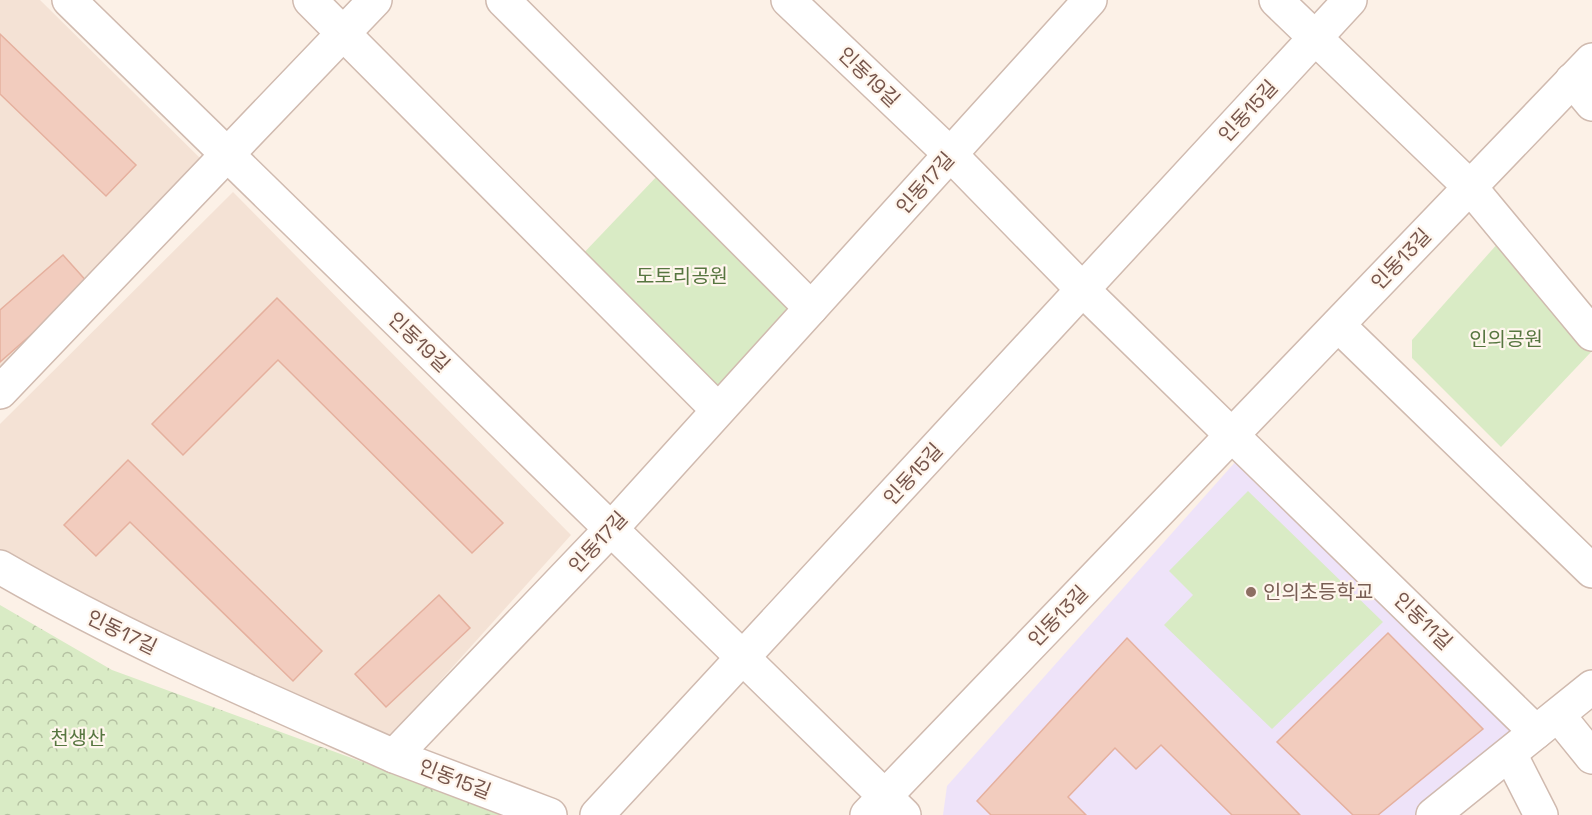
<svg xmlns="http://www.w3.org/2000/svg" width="1592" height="815" viewBox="0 0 1592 815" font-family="'Space Grotesk','Noto Sans KR',sans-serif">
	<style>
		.residential { fill: #f4e2d5 }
		.education { fill: #eee3f9 }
		.forest { fill: url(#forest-crowns) }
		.green { fill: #d9ebc5 }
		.building { fill: #f2ccbe; stroke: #e5b09e; stroke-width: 1.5 }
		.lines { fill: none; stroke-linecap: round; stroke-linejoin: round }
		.minor-casing { stroke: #d0baaf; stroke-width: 36 }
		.minor { stroke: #fff; stroke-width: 33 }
		.education-dot { fill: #8d6e63; stroke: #fff6ed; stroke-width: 2 }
		.labels { text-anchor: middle; stroke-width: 4.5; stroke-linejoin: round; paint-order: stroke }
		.street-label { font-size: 20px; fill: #76554b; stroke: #fff6ed }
		.park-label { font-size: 20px; fill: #577640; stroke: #fff6ed }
		.education-label { font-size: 20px; fill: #785e54; stroke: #fff6ed; text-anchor: start }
	</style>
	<defs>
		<pattern id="forest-crowns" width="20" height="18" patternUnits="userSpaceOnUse" patternTransform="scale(1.5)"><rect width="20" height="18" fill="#d9ebc5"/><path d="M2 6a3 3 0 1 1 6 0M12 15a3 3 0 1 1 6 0" fill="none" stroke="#b5c1a2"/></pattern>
	</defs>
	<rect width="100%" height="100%" fill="#fcf1e7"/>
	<!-- residential -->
	<g class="residential">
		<polygon points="0,0 40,0 207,165 0,369"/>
		<polygon points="233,192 571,535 389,738 210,665 0,556 0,424"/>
	</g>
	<!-- education -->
	<polygon class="education" points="1245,451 1523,733 1418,815 943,815 947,786"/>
	<!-- forest -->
	<polygon class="forest" points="0,605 112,670 507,815 0,815"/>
	<!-- green -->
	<g class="green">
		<polygon points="660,173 797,316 735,382 712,386 578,259"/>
		<polygon points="1499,242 1592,334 1592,351 1501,447 1412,358 1412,340"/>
		<polygon points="1248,491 1383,622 1272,729 1164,625 1193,595 1169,571"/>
	</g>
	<!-- building -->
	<g class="building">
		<polygon points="0,34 136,165 106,196 0,94"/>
		<polygon points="63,255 89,284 0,362 0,310"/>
		<polygon points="277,298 503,523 472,553 278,360 183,455 152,424"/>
		<polygon points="128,460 322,651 293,681 130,522 96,556 64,525"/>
		<polygon points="439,595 470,628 386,707 355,674"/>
		<polygon points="1388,633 1483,729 1378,815 1353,815 1277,742"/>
		<polygon points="1127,638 1300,815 1232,815 1161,745 1136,769 1115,748 1068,797 1086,815 991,815 977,801"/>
	</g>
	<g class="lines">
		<!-- minor casing -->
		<g class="minor-casing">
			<g id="minor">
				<polyline points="69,0 904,815"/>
				<polyline points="310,0 718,410"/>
				<polyline points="503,0 811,308"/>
				<polyline points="788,0 950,154 1083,290 1536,732"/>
				<polyline points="1276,0 1470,187 1592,334"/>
				<polyline points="1572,80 1592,104"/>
				<polyline points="1338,325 1592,571"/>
				<polyline points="0,392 375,0"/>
				<path d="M 0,567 C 126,640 261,697 394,756 L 611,529 L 1090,0"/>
				<polyline points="1558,715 1592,757"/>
				<polyline points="1510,754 1541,815"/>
				<polyline points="394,756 550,815"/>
				<polyline points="597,815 1350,0"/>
				<polyline points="867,815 1592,60"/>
				<polyline points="1433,815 1592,687"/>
			</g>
		</g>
		<!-- minor -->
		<use href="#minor" class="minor"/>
	</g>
	<!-- markers -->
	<circle class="education-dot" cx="1251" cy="592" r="6"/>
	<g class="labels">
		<!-- street labels -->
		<g class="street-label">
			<text transform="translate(869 77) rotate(44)" y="7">인동19길</text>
			<text transform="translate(1248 111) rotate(-47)" y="7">인동15길</text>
			<text transform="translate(925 183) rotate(-48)" y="7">인동17길</text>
			<text transform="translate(1401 259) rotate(-46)" y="7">인동13길</text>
			<text transform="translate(419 342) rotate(44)" y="7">인동19길</text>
			<text transform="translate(913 474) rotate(-47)" y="7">인동15길</text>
			<text transform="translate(598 542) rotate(-47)" y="7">인동17길</text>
			<text transform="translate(1058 616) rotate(-46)" y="7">인동13길</text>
			<text transform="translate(1423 621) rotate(44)" y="7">인동11길</text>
			<text transform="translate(122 632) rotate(26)" y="7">인동17길</text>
			<text transform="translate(455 779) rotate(21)" y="7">인동15길</text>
		</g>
		<!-- park labels -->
		<g class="park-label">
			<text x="682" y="283">도토리공원</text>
			<text x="1506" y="346">인의공원</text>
			<text x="78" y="745">천생산</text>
		</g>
		<!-- education labels -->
		<g class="education-label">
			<text x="1263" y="599">인의초등학교</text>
		</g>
	</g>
</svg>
